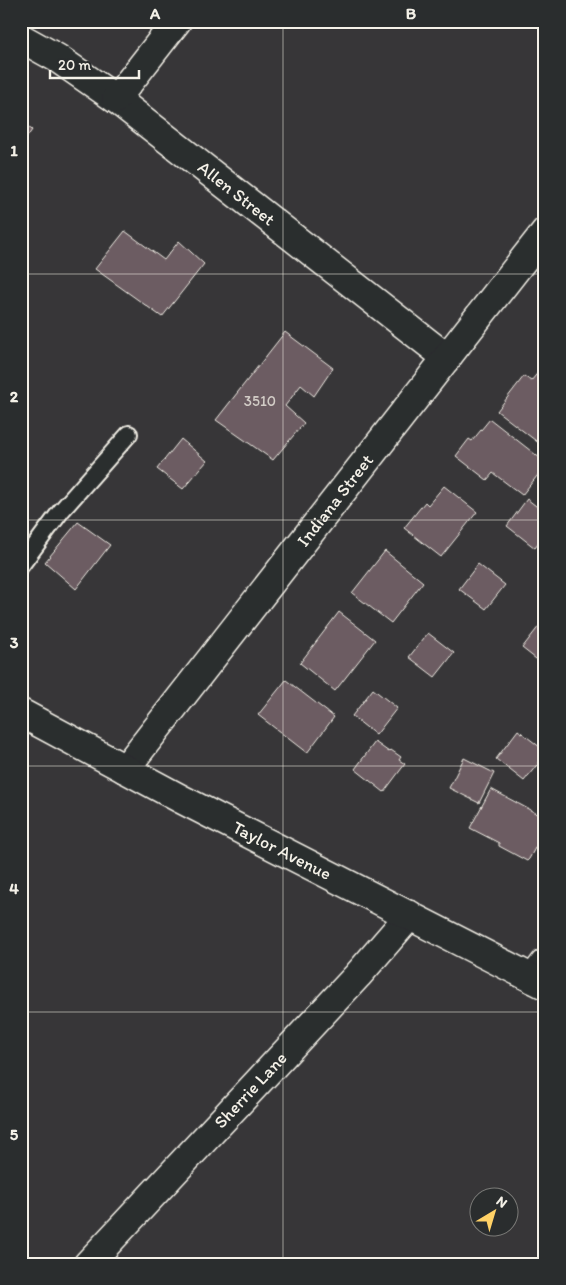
<svg xmlns="http://www.w3.org/2000/svg" width="566" height="1285" viewBox="0 0 566 1285" font-family="Itim,sans-serif">
	<style>
		.building { fill: #6c5b62; stroke: #f4f1e8 }
		.lines { fill: none; stroke-linecap: round; stroke-linejoin: round }
		.lane-casing { stroke: #f4f1e8; stroke-width: 20 }
		.street-casing { stroke: #f4f1e8; stroke-width: 31 }
		.secondary-casing { stroke: #f4f1e8; stroke-width: 31 }
		.lane { stroke: #2a2d2e; stroke-width: 16 }
		.street { stroke: #2a2d2e; stroke-width: 28 }
		.secondary { stroke: #2a2d2e; stroke-width: 28 }
		.grid { fill: none; stroke: #f4f1e8; stroke-width: 1; stroke-opacity: 0.55 }
		.labels { text-anchor: middle; stroke-width: 4.5; stroke-linejoin: round; paint-order: stroke }
		.number-label { font-size: 15px; fill: #d2ccc6 }
		.street-label { font-size: 18px; fill: #f4f1e8; stroke: #2a2d2e }
		.neatline { fill: none; stroke: #f4f1e8; stroke-width: 2 }
		.grid-label { font-size: 16px; text-anchor: middle; font-weight: bold; fill: #f4f1e8 }
	</style>
	<rect width="100%" height="100%" fill="#373638"/>
	<filter id="ink" filterUnits="userSpaceOnUse"><feTurbulence type="fractalNoise" baseFrequency=".02" numOctaves="2"/><feDisplacementMap in="SourceGraphic" scale="10" xChannelSelector="R" yChannelSelector="G"/><feConvolveMatrix kernelMatrix="1 2 1 2 8 2 1 2 1" color-interpolation-filters="sRGB"/></filter>
	<g filter="url(#ink)">
		<!-- building -->
		<g class="building">
			<polygon points="21,121 32,130 21,146"/>
			<polygon points="125,231 164,260 179,241 204,264 162,317 95,269"/>
			<polygon points="285,332 333,368 314,396 301,385 285,406 304,423 273,460 216,420"/>
			<polygon points="545,364 545,439 540,444 497,411 524,376 531,381"/>
			<polygon points="490,419 545,462 545,466 522,495 493,473 487,480 456,456 469,439 472,441"/>
			<polygon points="181,439 207,461 183,489 157,469"/>
			<polygon points="444,486 477,512 441,557 404,528 425,502 428,505"/>
			<polygon points="527,499 545,513 545,535 535,548 507,526"/>
			<polygon points="78,522 110,545 76,589 45,562"/>
			<polygon points="385,551 423,582 391,623 352,593"/>
			<polygon points="478,564 505,585 486,609 459,589"/>
			<polygon points="339,612 375,640 335,691 300,663"/>
			<polygon points="543,621 545,622 545,666 522,648"/>
			<polygon points="428,633 454,653 435,677 409,657"/>
			<polygon points="286,680 334,717 307,753 258,715"/>
			<polygon points="373,689 397,708 376,735 352,716"/>
			<polygon points="518,730 545,751 545,755 524,781 496,759"/>
			<polygon points="375,742 389,752 391,750 401,757 399,760 405,764 384,792 355,769"/>
			<polygon points="464,758 494,773 479,803 449,788"/>
			<polygon points="491,789 545,818 545,830 529,859 527,861 499,846 499,843 470,828"/>
		</g>
		<g class="lines">
			<!-- lane casing -->
			<g class="lane-casing">
				<polyline id="lane" points="21,565 61,511 129,434"/>
			</g>
			<!-- street casing -->
			<g class="street-casing">
				<g id="street">
					<path id="s1" d="M 21,38 L 57,58 L 116,99 L 447,358"/>
					<polyline points="116,99 177,21"/>
					<path id="s2" d="M 125,769 L 545,232"/>
					<polyline points="533,979 545,963"/>
					<path id="s3" d="M 88,1264 L 358,975 L 410,915"/>
				</g>
			</g>
			<!-- secondary casing -->
			<g class="secondary-casing">
				<g id="secondary">
					<path id="s4" d="M 21,713 L 181,799 L 545,985"/>
				</g>
			</g>
			<!-- lane -->
			<use href="#lane" class="lane"/>
			<!-- street -->
			<use href="#street" class="street"/>
			<!-- secondary -->
			<use href="#secondary" class="secondary"/>
		</g>
	</g>
	<!-- grid -->
	<path class="grid" d="M 283,21 L 283,1264M 21,274 L 545,274M 21,520 L 545,520M 21,766 L 545,766M 21,1012 L 545,1012"/>
	<g class="labels">
		<!-- number labels -->
		<g class="number-label">
			<text x="260" y="406">3510</text>
		</g>
		<!-- street labels -->
		<g class="street-label">
			<text dy="6" stroke="none"><textPath href="#s1" startOffset="266">Allen Street</textPath></text>
			<text dy="6" stroke="none"><textPath href="#s2" startOffset="341">Indiana Street</textPath></text>
			<text dy="6" stroke="none"><textPath href="#s4" startOffset="295">Taylor Avenue</textPath></text>
			<text dy="6" stroke="none"><textPath href="#s3" startOffset="238">Sherrie Lane</textPath></text>
		</g>
	</g>
	<!-- margin -->
	<rect width="566" height="1285" fill="none" stroke="#2a2d2e" stroke-width="55"/>
	<!-- north arrow -->
	<g transform="translate(494 1212) rotate(38)"><circle r="24" fill="#2a2d2e" stroke="#7b7b78"/>
	<path d="M0-4L9 19L0 12L-9 19Z" fill="#ffd166"/>
	<text y="-8" font-size="14" font-weight="bold" text-anchor="middle" fill="#f4f1e8">N</text>
	</g>
	<!-- scale -->
	<path d="M50 70v8h89v-8" fill="none" stroke="#f4f1e8" stroke-width="2.5"/>
	<text x="58" y="70" font-size="15" fill="#f4f1e8" stroke="#2a2d2e" stroke-width="4" paint-order="stroke">20 m</text>
	<rect x="28" y="28" width="510" height="1230" class="neatline"/>
	<g class="grid-label">
		<text x="155" y="19">A</text>
		<text x="411" y="19">B</text>
		<text x="14" y="156">1</text>
		<text x="14" y="402">2</text>
		<text x="14" y="648">3</text>
		<text x="14" y="894">4</text>
		<text x="14" y="1140">5</text>
	</g>
</svg>
